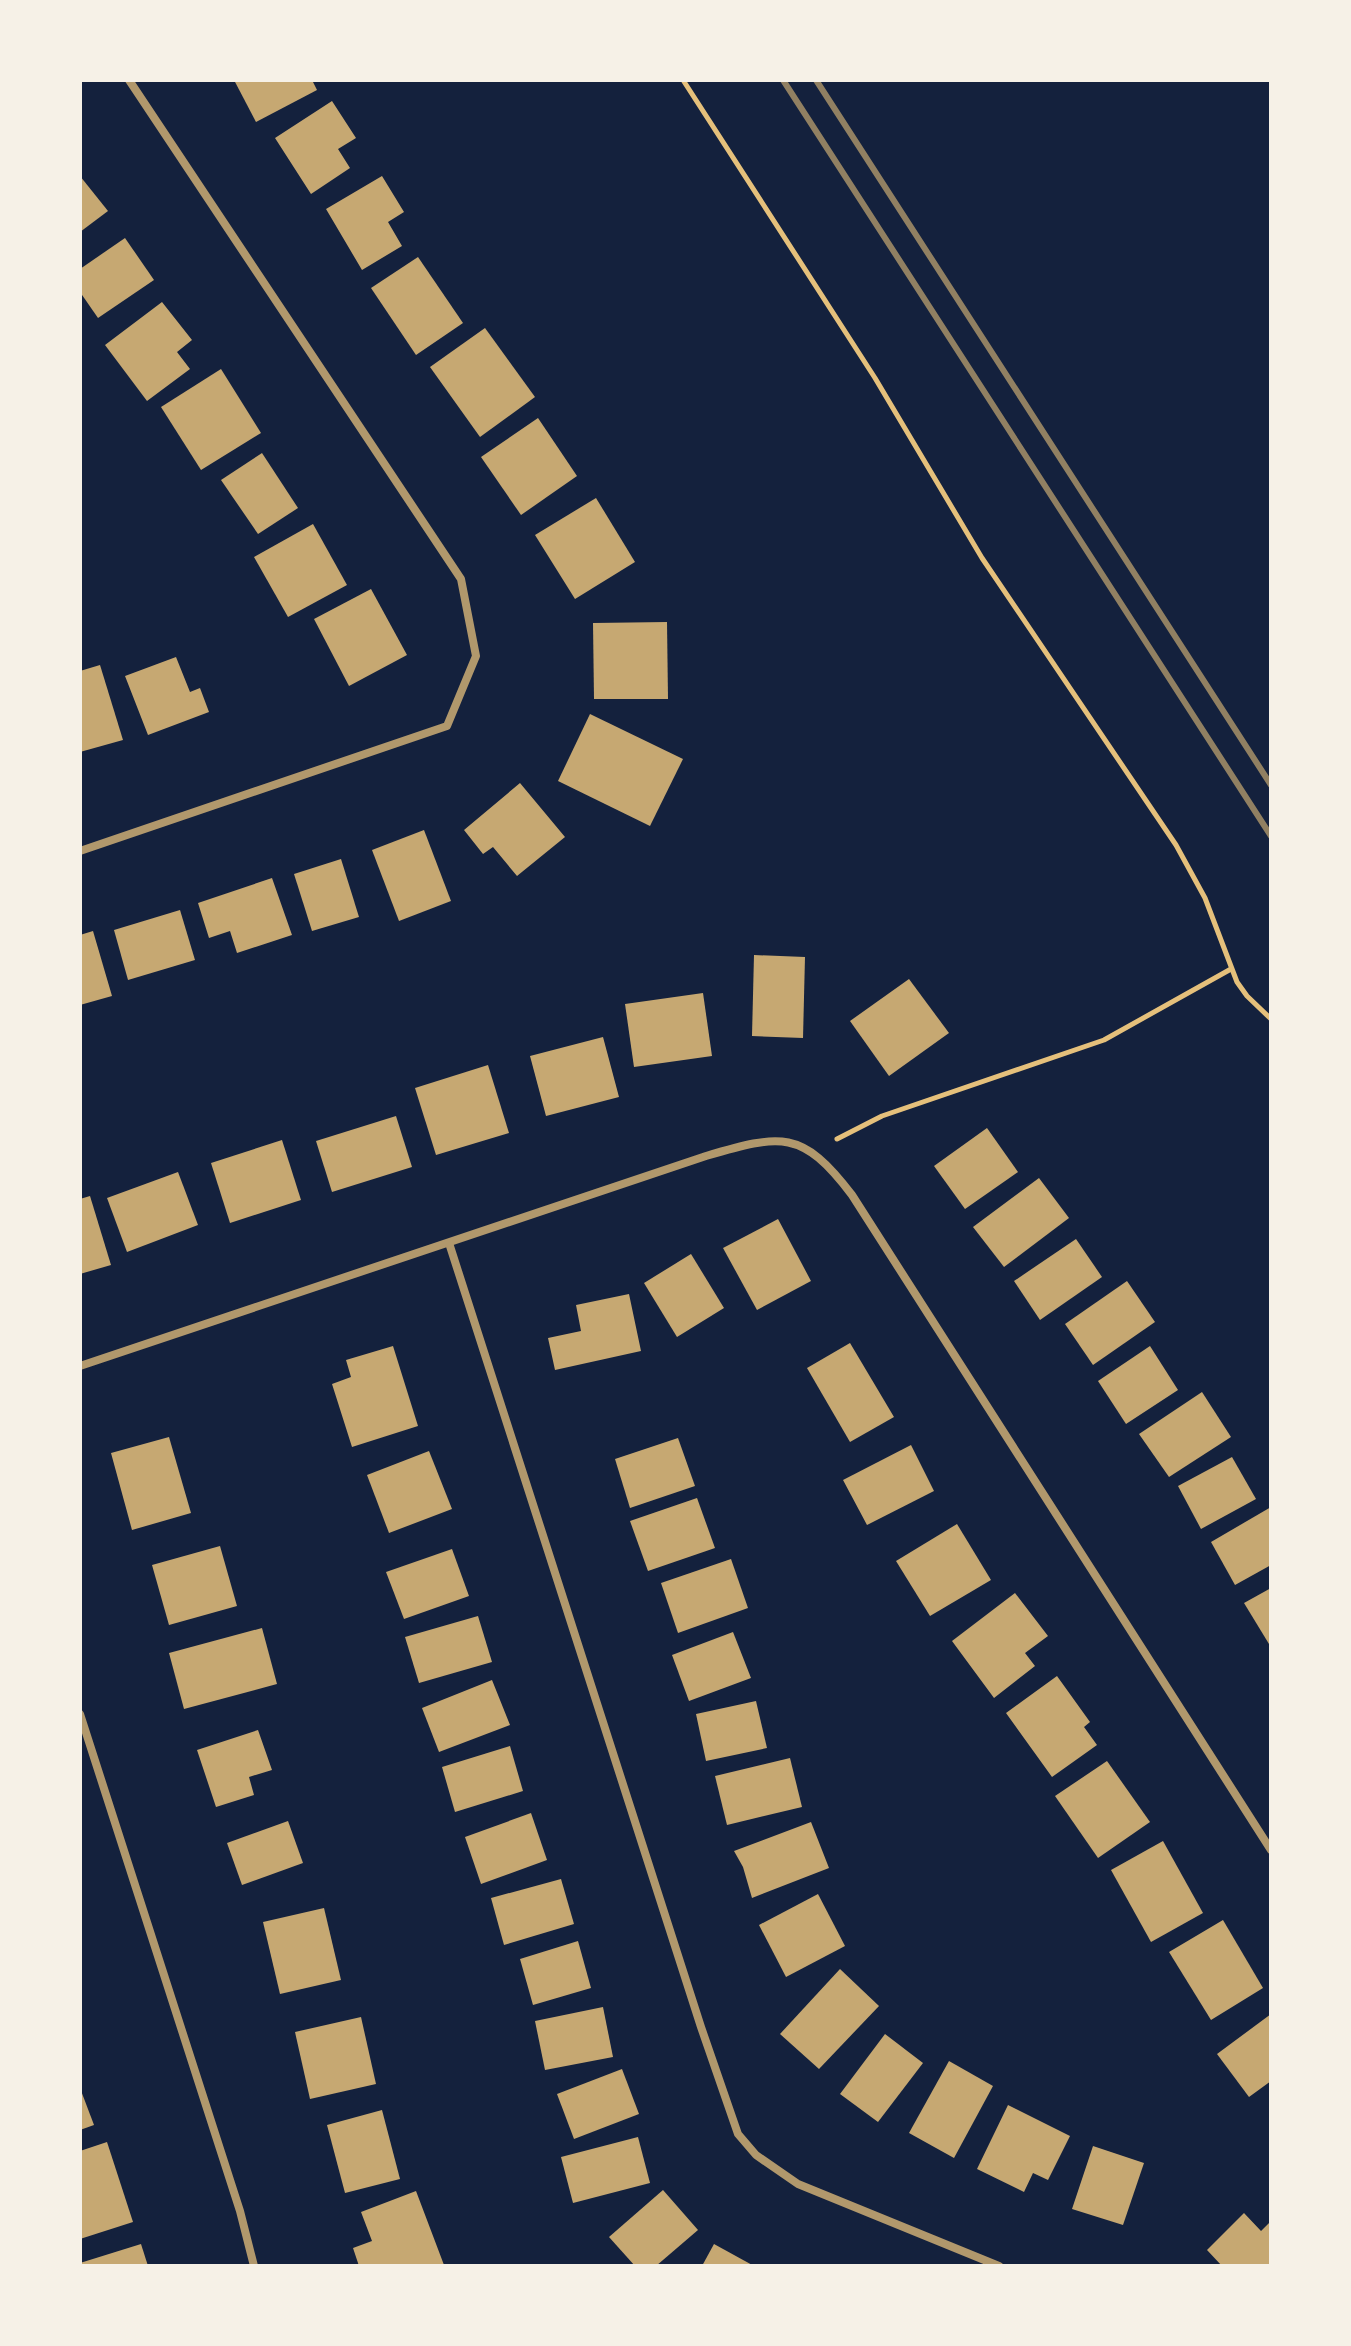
<svg xmlns="http://www.w3.org/2000/svg" width="1351" height="2346" viewBox="0 0 1351 2346" font-family="Figtree,sans-serif">
	<style>
		.building { fill: #c6a872 }
		.lines { fill: none; stroke-linecap: round; stroke-linejoin: round }
		.path { stroke: #e5c07b; stroke-width: 5 }
		.minor { stroke: #b1986c; stroke-width: 8 }
		.rail { stroke: #918062; stroke-width: 6 }
	</style>
	<rect width="100%" height="100%" fill="#14213d"/>
	<!-- building -->
	<g class="building">
		<polygon points="234,80 312,80 317,90 256,122"/>
		<polygon points="332,101 356,138 338,149 350,168 311,194 275,138"/>
		<polygon points="80,176 108,211 80,232"/>
		<polygon points="382,176 404,212 388,222 402,246 362,270 326,209"/>
		<polygon points="125,238 154,280 98,318 80,292 80,269"/>
		<polygon points="418,257 463,323 416,355 371,288"/>
		<polygon points="162,302 192,340 177,352 190,369 147,401 105,345"/>
		<polygon points="485,328 535,397 480,437 430,367"/>
		<polygon points="221,369 261,433 201,470 161,407"/>
		<polygon points="538,418 577,476 521,515 481,457"/>
		<polygon points="262,453 298,508 258,534 221,480"/>
		<polygon points="596,498 635,562 575,599 535,535"/>
		<polygon points="313,524 347,585 288,617 254,557"/>
		<polygon points="371,589 407,655 349,686 314,619"/>
		<polygon points="667,622 668,699 594,699 593,623"/>
		<polygon points="176,657 190,692 200,688 209,712 148,735 125,676"/>
		<polygon points="100,665 123,740 80,752 80,671"/>
		<polygon points="590,714 683,759 650,826 558,781"/>
		<polygon points="520,783 565,837 517,876 493,847 483,854 464,830"/>
		<polygon points="424,830 451,901 399,921 372,850"/>
		<polygon points="341,859 359,917 312,931 294,874"/>
		<polygon points="272,878 292,935 237,953 230,931 209,938 198,903"/>
		<polygon points="180,910 195,960 128,980 114,930"/>
		<polygon points="93,931 112,996 80,1005 80,935"/>
		<polygon points="754,955 805,957 803,1038 752,1036"/>
		<polygon points="909,979 949,1033 889,1076 850,1021"/>
		<polygon points="703,993 712,1056 634,1067 625,1004"/>
		<polygon points="603,1037 619,1097 546,1116 530,1056"/>
		<polygon points="488,1065 509,1133 436,1155 415,1088"/>
		<polygon points="396,1116 412,1167 332,1192 316,1141"/>
		<polygon points="987,1128 1018,1172 965,1209 934,1166"/>
		<polygon points="282,1140 301,1200 230,1223 211,1163"/>
		<polygon points="178,1172 198,1225 127,1252 107,1198"/>
		<polygon points="1039,1178 1069,1218 1004,1267 973,1227"/>
		<polygon points="90,1196 111,1265 80,1274 80,1199"/>
		<polygon points="778,1219 811,1281 757,1310 723,1248"/>
		<polygon points="1076,1239 1102,1277 1040,1320 1014,1281"/>
		<polygon points="691,1254 724,1308 677,1337 644,1283"/>
		<polygon points="1127,1281 1155,1322 1093,1365 1065,1324"/>
		<polygon points="629,1294 641,1351 555,1370 548,1338 581,1331 576,1305"/>
		<polygon points="850,1343 894,1417 850,1442 807,1368"/>
		<polygon points="393,1346 418,1426 352,1447 332,1384 351,1377 346,1360"/>
		<polygon points="1150,1346 1178,1390 1126,1424 1098,1381"/>
		<polygon points="1202,1392 1231,1437 1169,1477 1139,1434"/>
		<polygon points="169,1437 191,1513 132,1530 111,1453"/>
		<polygon points="678,1438 695,1486 630,1508 615,1459"/>
		<polygon points="911,1445 934,1491 867,1525 843,1480"/>
		<polygon points="429,1451 452,1509 389,1533 367,1475"/>
		<polygon points="1232,1457 1256,1499 1201,1529 1178,1486"/>
		<polygon points="697,1498 715,1548 648,1571 630,1521"/>
		<polygon points="1271,1507 1271,1565 1235,1585 1211,1542"/>
		<polygon points="957,1524 991,1580 930,1616 896,1561"/>
		<polygon points="220,1546 237,1606 169,1625 152,1565"/>
		<polygon points="452,1549 469,1596 404,1619 386,1572"/>
		<polygon points="731,1559 748,1608 678,1633 661,1583"/>
		<polygon points="1271,1588 1271,1643 1269,1644 1244,1603"/>
		<polygon points="1015,1593 1048,1636 1025,1653 1035,1666 994,1698 952,1641"/>
		<polygon points="478,1616 492,1662 419,1683 405,1637"/>
		<polygon points="262,1628 277,1684 184,1709 169,1653"/>
		<polygon points="733,1632 751,1678 689,1701 672,1655"/>
		<polygon points="1057,1676 1090,1722 1084,1727 1097,1745 1052,1777 1006,1713"/>
		<polygon points="492,1680 510,1725 439,1752 422,1708"/>
		<polygon points="756,1701 767,1748 706,1761 696,1714"/>
		<polygon points="258,1730 272,1770 249,1777 254,1795 216,1807 197,1750"/>
		<polygon points="510,1746 523,1791 455,1812 442,1767"/>
		<polygon points="790,1758 802,1807 727,1825 715,1776"/>
		<polygon points="1107,1761 1150,1822 1098,1858 1055,1796"/>
		<polygon points="531,1813 547,1860 481,1884 465,1837"/>
		<polygon points="288,1821 303,1863 242,1885 227,1843"/>
		<polygon points="811,1822 829,1868 752,1898 743,1867 734,1851"/>
		<polygon points="1163,1841 1203,1913 1151,1942 1111,1870"/>
		<polygon points="561,1879 574,1924 504,1945 491,1898"/>
		<polygon points="818,1894 845,1946 786,1977 759,1925"/>
		<polygon points="324,1908 341,1980 280,1994 263,1922"/>
		<polygon points="1223,1920 1263,1988 1211,2020 1169,1952"/>
		<polygon points="578,1941 591,1988 533,2005 520,1959"/>
		<polygon points="840,1969 879,2006 819,2069 780,2034"/>
		<polygon points="603,2007 613,2057 545,2070 535,2021"/>
		<polygon points="1271,2014 1271,2081 1249,2097 1217,2054"/>
		<polygon points="361,2017 376,2084 310,2099 295,2032"/>
		<polygon points="885,2034 923,2063 878,2122 840,2094"/>
		<polygon points="949,2061 993,2086 954,2158 909,2133"/>
		<polygon points="622,2069 639,2114 574,2139 557,2094"/>
		<polygon points="80,2088 94,2125 80,2130"/>
		<polygon points="1008,2105 1070,2136 1048,2180 1033,2173 1024,2192 977,2169"/>
		<polygon points="382,2110 400,2179 345,2193 327,2125"/>
		<polygon points="638,2137 650,2183 573,2203 561,2157"/>
		<polygon points="107,2142 133,2222 80,2239 80,2151"/>
		<polygon points="1093,2146 1144,2163 1123,2225 1072,2209"/>
		<polygon points="663,2190 698,2230 656,2266 635,2266 609,2237"/>
		<polygon points="416,2191 444,2265 359,2266 353,2248 372,2241 361,2212"/>
		<polygon points="1244,2213 1261,2231 1271,2221 1271,2266 1222,2266 1207,2250"/>
		<polygon points="141,2244 148,2266 80,2266 80,2263"/>
		<polygon points="714,2244 754,2266 702,2266"/>
	</g>
	<g class="lines">
		<!-- path -->
		<g class="path">
			<polyline points="683,80 875,378 982,558 1176,845 1205,898 1237,982 1247,996 1271,1019"/>
			<polyline points="837,1139 882,1116 1104,1040 1231,969"/>
		</g>
		<!-- minor -->
		<g class="minor">
			<polyline points="80,851 447,726 476,656 461,579 129,80"/>
			<polyline points="449,1243 701,2027 738,2134 756,2155 798,2184 999,2266"/>
			<path d="M 80,1366 L 706,1156 C 781,1134 802,1129 852,1195 L 1271,1850"/>
			<polyline points="80,1714 240,2211 254,2266"/>
		</g>
		<!-- rail -->
		<g class="rail">
			<polyline points="783,80 1271,836"/>
			<polyline points="816,80 1271,785"/>
		</g>
	</g>
	<!-- border -->
	<rect width="1351" height="2346" fill="none" stroke="#f6f1e7" stroke-width="164"/>
</svg>
